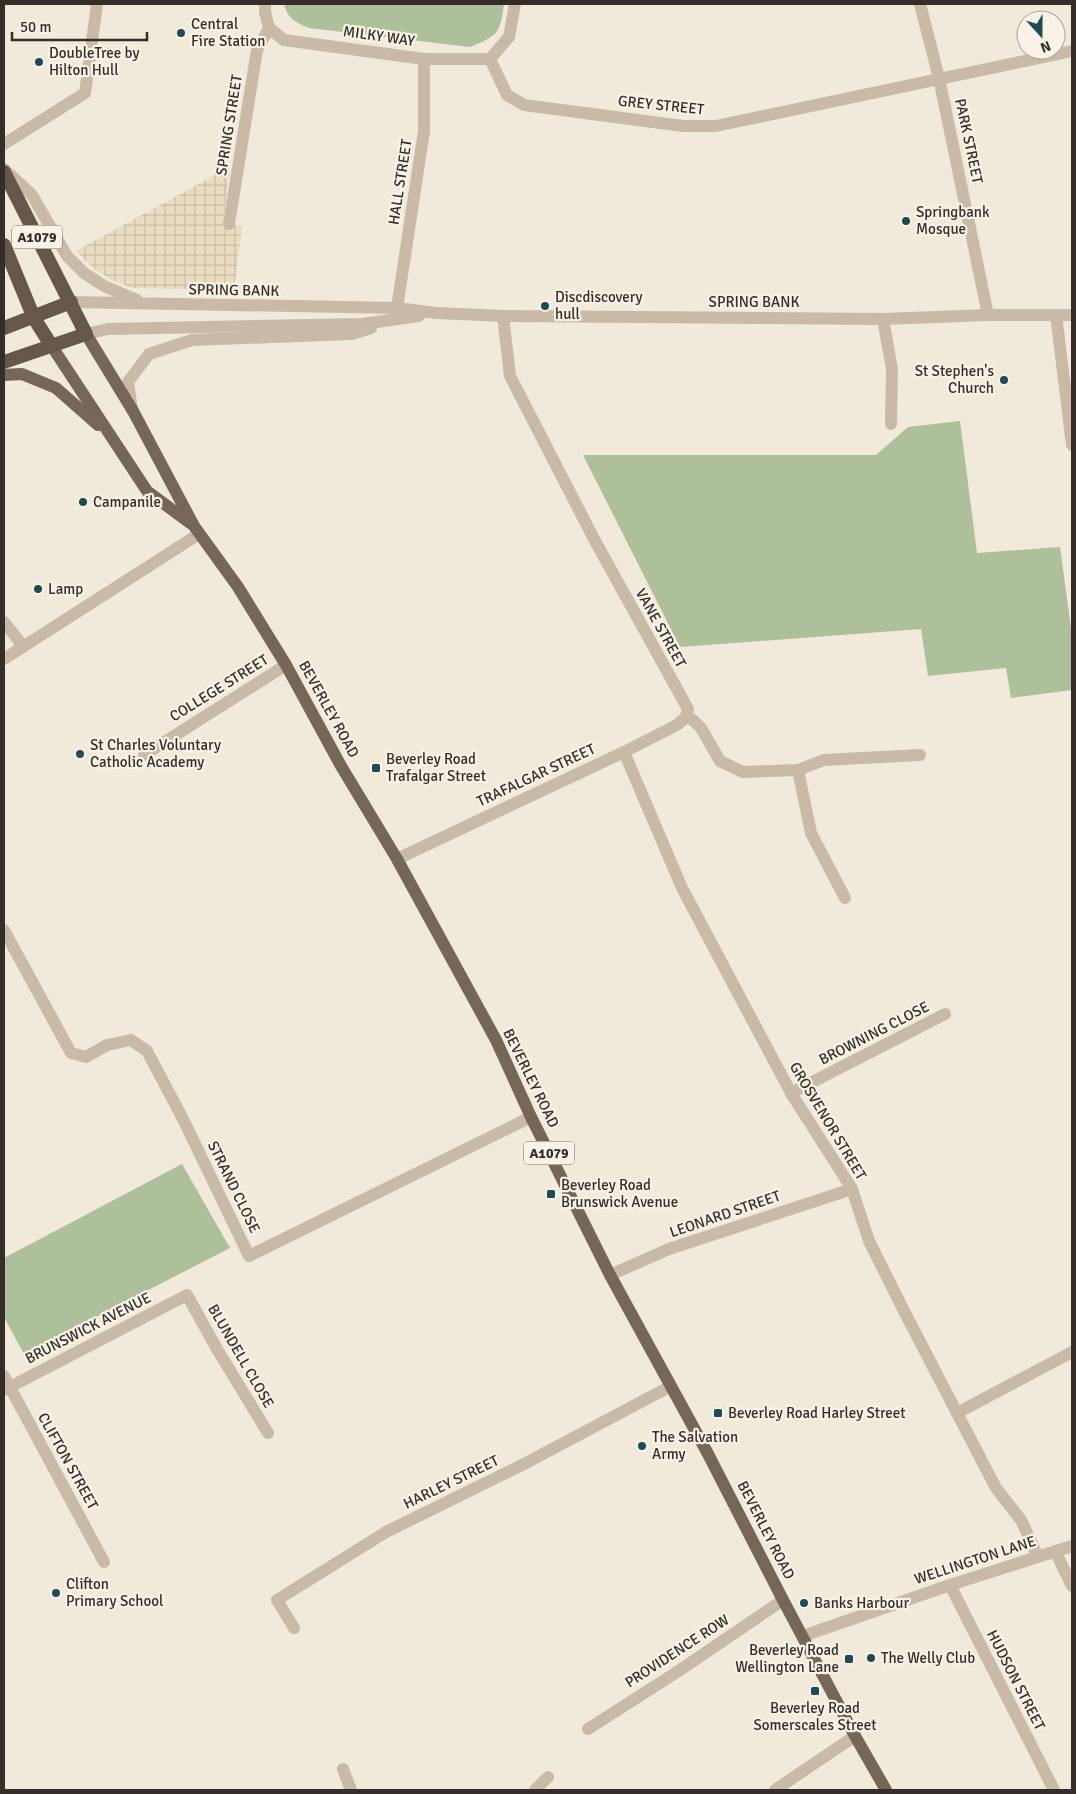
<svg xmlns="http://www.w3.org/2000/svg" width="1076" height="1794" viewBox="0 0 1076 1794" font-family="Signika,sans-serif">
	<style>
		.green { fill: #aebf9b }
		.plaza { fill: url(#plaza-grid) }
		.lines { fill: none; stroke-linecap: round; stroke-linejoin: round }
		.minor { stroke: #c8baa6; stroke-width: 12 }
		.tertiary { stroke: #c8baa6; stroke-width: 12 }
		.primary { stroke: #766658; stroke-width: 12 }
		.trunk { stroke: #66574b; stroke-width: 14 }
		.poi-dot { fill: #1e4b55; stroke: #f9f2e6; stroke-width: 2 }
		.labels { text-anchor: middle; stroke-width: 4.5; stroke-linejoin: round; paint-order: stroke }
		.shield { fill: #f9f2e6; stroke: #706860; stroke-width: 1 }
		.shield-label { font-size: 14px; font-weight: bold; fill: #352d27 }
		.poi-label { font-size: 15px; fill: #352d27; stroke: #f9f2e6; text-anchor: start }
		.street-label { font-size: 15px; fill: #352d27; stroke: #f9f2e6 }
	</style>
	<defs>
		<pattern id="plaza-grid" width="8" height="8" patternUnits="userSpaceOnUse" patternTransform="scale(1.25)"><rect width="8" height="8" fill="#e9dcc1"/><path d="M0 4h8M4 0v8" fill="none" stroke="#c8bda6"/></pattern>
	</defs>
	<rect width="100%" height="100%" fill="#f1e9da"/>
	<!-- green -->
	<g class="green">
		<path d="M 284,4 L 504,4 C 500,34 497,36 470,47 L 309,28 C 296,23 287,18 284,4 Z"/>
		<polygon points="960,421 977,553 1060,547 1072,636 1072,690 1011,698 1006,668 928,676 921,629 680,647 583,455 876,455 908,427"/>
		<polygon points="182,1164 230,1248 24,1354 4,1317 4,1258"/>
	</g>
	<!-- plaza -->
	<polygon class="plaza" points="230,167 223,224 242,226 234,290 132,288 110,279 93,268 76,251"/>
	<g class="lines">
		<!-- minor -->
		<g class="minor">
			<polyline points="269,28 284,40 424,59 490,59"/>
			<polyline points="490,59 507,95 524,105 683,126 716,126 1072,51"/>
			<polyline points="490,59 509,37 515,4"/>
			<polyline points="4,144 85,93 97,4"/>
			<polyline points="229,224 257,50 269,28 265,12 265,4"/>
			<polyline points="397,308 424,131 424,59"/>
			<polyline points="1056,315 1072,445"/>
			<polyline points="503,316 510,376 594,539 688,709 686,717"/>
			<polyline points="883,319 892,369 891,424"/>
			<polyline points="4,622 23,646"/>
			<polyline points="4,659 199,534"/>
			<polyline points="686,717 693,720 701,728 720,761 743,772 798,770 824,760 920,755"/>
			<polyline points="624,752 682,888 791,1093 852,1189 869,1241 905,1313 996,1488 1021,1520 1038,1557"/>
			<polyline points="144,755 286,665"/>
			<polyline points="798,770 811,833 845,898"/>
			<polyline points="397,859 624,752 677,725 686,717"/>
			<polyline points="4,930 71,1053 86,1057 107,1045 131,1040 147,1051 183,1119 249,1256 531,1117"/>
			<polyline points="791,1093 945,1014"/>
			<polyline points="610,1275 669,1249 852,1189"/>
			<polyline points="4,1376 104,1562"/>
			<polyline points="4,1390 187,1295 217,1349 268,1433"/>
			<polyline points="957,1413 1072,1352"/>
			<polyline points="1055,1551 1072,1586"/>
			<polyline points="950,1585 1054,1790"/>
			<polyline points="294,1628 277,1600 386,1532 524,1464 671,1386"/>
			<polyline points="803,1636 950,1585 1072,1546"/>
			<polyline points="588,1729 677,1672 783,1600"/>
			<polyline points="343,1769 351,1790"/>
			<polyline points="535,1790 548,1777"/>
			<polyline points="775,1790 855,1736"/>
		</g>
		<!-- tertiary -->
		<g class="tertiary">
			<polyline points="920,4 939,78 988,315"/>
			<polyline points="4,169 32,195 67,256 84,273 104,286 137,300"/>
			<polyline points="71,302 397,308 436,313 503,316 883,319 988,315 1072,315"/>
			<polyline points="86,334 108,329 362,324 419,316"/>
			<polyline points="132,410 128,382 149,354 192,340 352,334 371,328"/>
		</g>
		<!-- primary -->
		<g class="primary">
			<polyline points="86,334 133,411 194,526 238,587 286,665 341,766 397,859 496,1040 531,1117 610,1275 707,1452 783,1600 855,1736 886,1790"/>
			<polyline points="51,345 147,491 190,523"/>
			<polyline points="4,375 22,374 56,388 98,425"/>
		</g>
		<!-- trunk -->
		<g class="trunk">
			<polyline points="4,172 86,334 4,362"/>
			<polyline points="4,245 34,318 51,345"/>
			<polyline points="4,328 71,302"/>
		</g>
	</g>
	<!-- markers -->
	<g class="poi-dot">
		<circle cx="181" cy="33" r="5"/>
		<circle cx="39" cy="62" r="5"/>
		<circle cx="906" cy="221" r="5"/>
		<circle cx="545" cy="306" r="5"/>
		<circle cx="1004" cy="380" r="5"/>
		<circle cx="83" cy="502" r="5"/>
		<circle cx="38" cy="589" r="5"/>
		<circle cx="80" cy="754" r="5"/>
		<rect x="371" y="763" width="10" height="10" rx="2.5"/>
		<rect x="546" y="1189" width="10" height="10" rx="2.5"/>
		<rect x="713" y="1408" width="10" height="10" rx="2.5"/>
		<circle cx="642" cy="1446" r="5"/>
		<circle cx="56" cy="1593" r="5"/>
		<circle cx="804" cy="1603" r="5"/>
		<circle cx="871" cy="1658" r="5"/>
		<rect x="844" y="1654" width="10" height="10" rx="2.5"/>
		<rect x="810" y="1686" width="10" height="10" rx="2.5"/>
	</g>
	<g class="labels">
		<!-- shield labels -->
		<g class="shield">
			<rect x="12" y="225.5" width="50" height="23" rx="4"/>
			<rect x="524" y="1141.5" width="50" height="23" rx="4"/>
		</g>
		<g class="shield-label">
			<text x="37" y="242">A1079</text>
			<text x="549" y="1158">A1079</text>
		</g>
		<!-- poi labels -->
		<g class="poi-label">
			<text x="191" y="29">Central<tspan x="191" dy="17">Fire Station</tspan></text>
			<text x="49" y="58">DoubleTree by<tspan x="49" dy="17">Hilton Hull</tspan></text>
			<text x="916" y="217">Springbank<tspan x="916" dy="17">Mosque</tspan></text>
			<text x="555" y="302">Discdiscovery<tspan x="555" dy="17">hull</tspan></text>
			<text x="994" y="376" text-anchor="end">St Stephen's<tspan x="994" dy="17">Church</tspan></text>
			<text x="93" y="507">Campanile</text>
			<text x="48" y="594">Lamp</text>
			<text x="90" y="750">St Charles Voluntary<tspan x="90" dy="17">Catholic Academy</tspan></text>
			<text x="386" y="764">Beverley Road<tspan x="386" dy="17">Trafalgar Street</tspan></text>
			<text x="561" y="1190">Beverley Road<tspan x="561" dy="17">Brunswick Avenue</tspan></text>
			<text x="728" y="1418">Beverley Road Harley Street</text>
			<text x="652" y="1442">The Salvation<tspan x="652" dy="17">Army</tspan></text>
			<text x="66" y="1589">Clifton<tspan x="66" dy="17">Primary School</tspan></text>
			<text x="814" y="1608">Banks Harbour</text>
			<text x="839" y="1655" text-anchor="end">Beverley Road<tspan x="839" dy="17">Wellington Lane</tspan></text>
			<text x="881" y="1663">The Welly Club</text>
			<text x="815" y="1713" text-anchor="middle">Beverley Road<tspan x="815" dy="17">Somerscales Street</tspan></text>
		</g>
		<!-- street labels -->
		<g class="street-label">
			<text transform="translate(379 36) rotate(8)" y="5">MILKY WAY</text>
			<text transform="translate(661 105) rotate(6)" y="5">GREY STREET</text>
			<text transform="translate(229 125) rotate(-81)" y="5">SPRING STREET</text>
			<text transform="translate(969 141) rotate(78)" y="5">PARK STREET</text>
			<text transform="translate(400 182) rotate(-81)" y="5">HALL STREET</text>
			<text transform="translate(234 290) rotate(1)" y="5">SPRING BANK</text>
			<text x="754" y="307">SPRING BANK</text>
			<text transform="translate(661 628) rotate(61)" y="5">VANE STREET</text>
			<text transform="translate(219 688) rotate(-32)" y="5">COLLEGE STREET</text>
			<text transform="translate(329 709) rotate(61)" y="5">BEVERLEY ROAD</text>
			<text transform="translate(536 775) rotate(-25)" y="5">TRAFALGAR STREET</text>
			<text transform="translate(874 1033) rotate(-27)" y="5">BROWNING CLOSE</text>
			<text transform="translate(531 1078) rotate(64)" y="5">BEVERLEY ROAD</text>
			<text transform="translate(828 1121) rotate(59)" y="5">GROSVENOR STREET</text>
			<text transform="translate(234 1187) rotate(64)" y="5">STRAND CLOSE</text>
			<text transform="translate(725 1214) rotate(-19)" y="5">LEONARD STREET</text>
			<text transform="translate(88 1328) rotate(-27)" y="5">BRUNSWICK AVENUE</text>
			<text transform="translate(241 1356) rotate(60)" y="5">BLUNDELL CLOSE</text>
			<text transform="translate(68 1461) rotate(61)" y="5">CLIFTON STREET</text>
			<text transform="translate(451 1482) rotate(-26)" y="5">HARLEY STREET</text>
			<text transform="translate(766 1530) rotate(63)" y="5">BEVERLEY ROAD</text>
			<text transform="translate(975 1560) rotate(-18)" y="5">WELLINGTON LANE</text>
			<text transform="translate(677 1651) rotate(-33)" y="5">PROVIDENCE ROW</text>
			<text transform="translate(1016 1680) rotate(63)" y="5">HUDSON STREET</text>
		</g>
	</g>
	<!-- border -->
	<rect width="1076" height="1794" fill="none" stroke="#352d27" stroke-width="10"/>
	<!-- north arrow -->
	<g transform="translate(1041 35) rotate(159)"><circle r="24" fill="#f9f2e6" stroke="#aba39a"/>
	<path d="M0-4L9 19L0 12L-9 19Z" fill="#1e4b55"/>
	<text y="-8" font-size="14" font-weight="bold" text-anchor="middle" fill="#352d27">N</text>
	</g>
	<!-- scale -->
	<path d="M12 32v8h135v-8" fill="none" stroke="#352d27" stroke-width="2.5"/>
	<text x="20" y="32" font-size="15" fill="#352d27" stroke="#f9f2e6" stroke-width="4" paint-order="stroke">50 m</text>
</svg>
